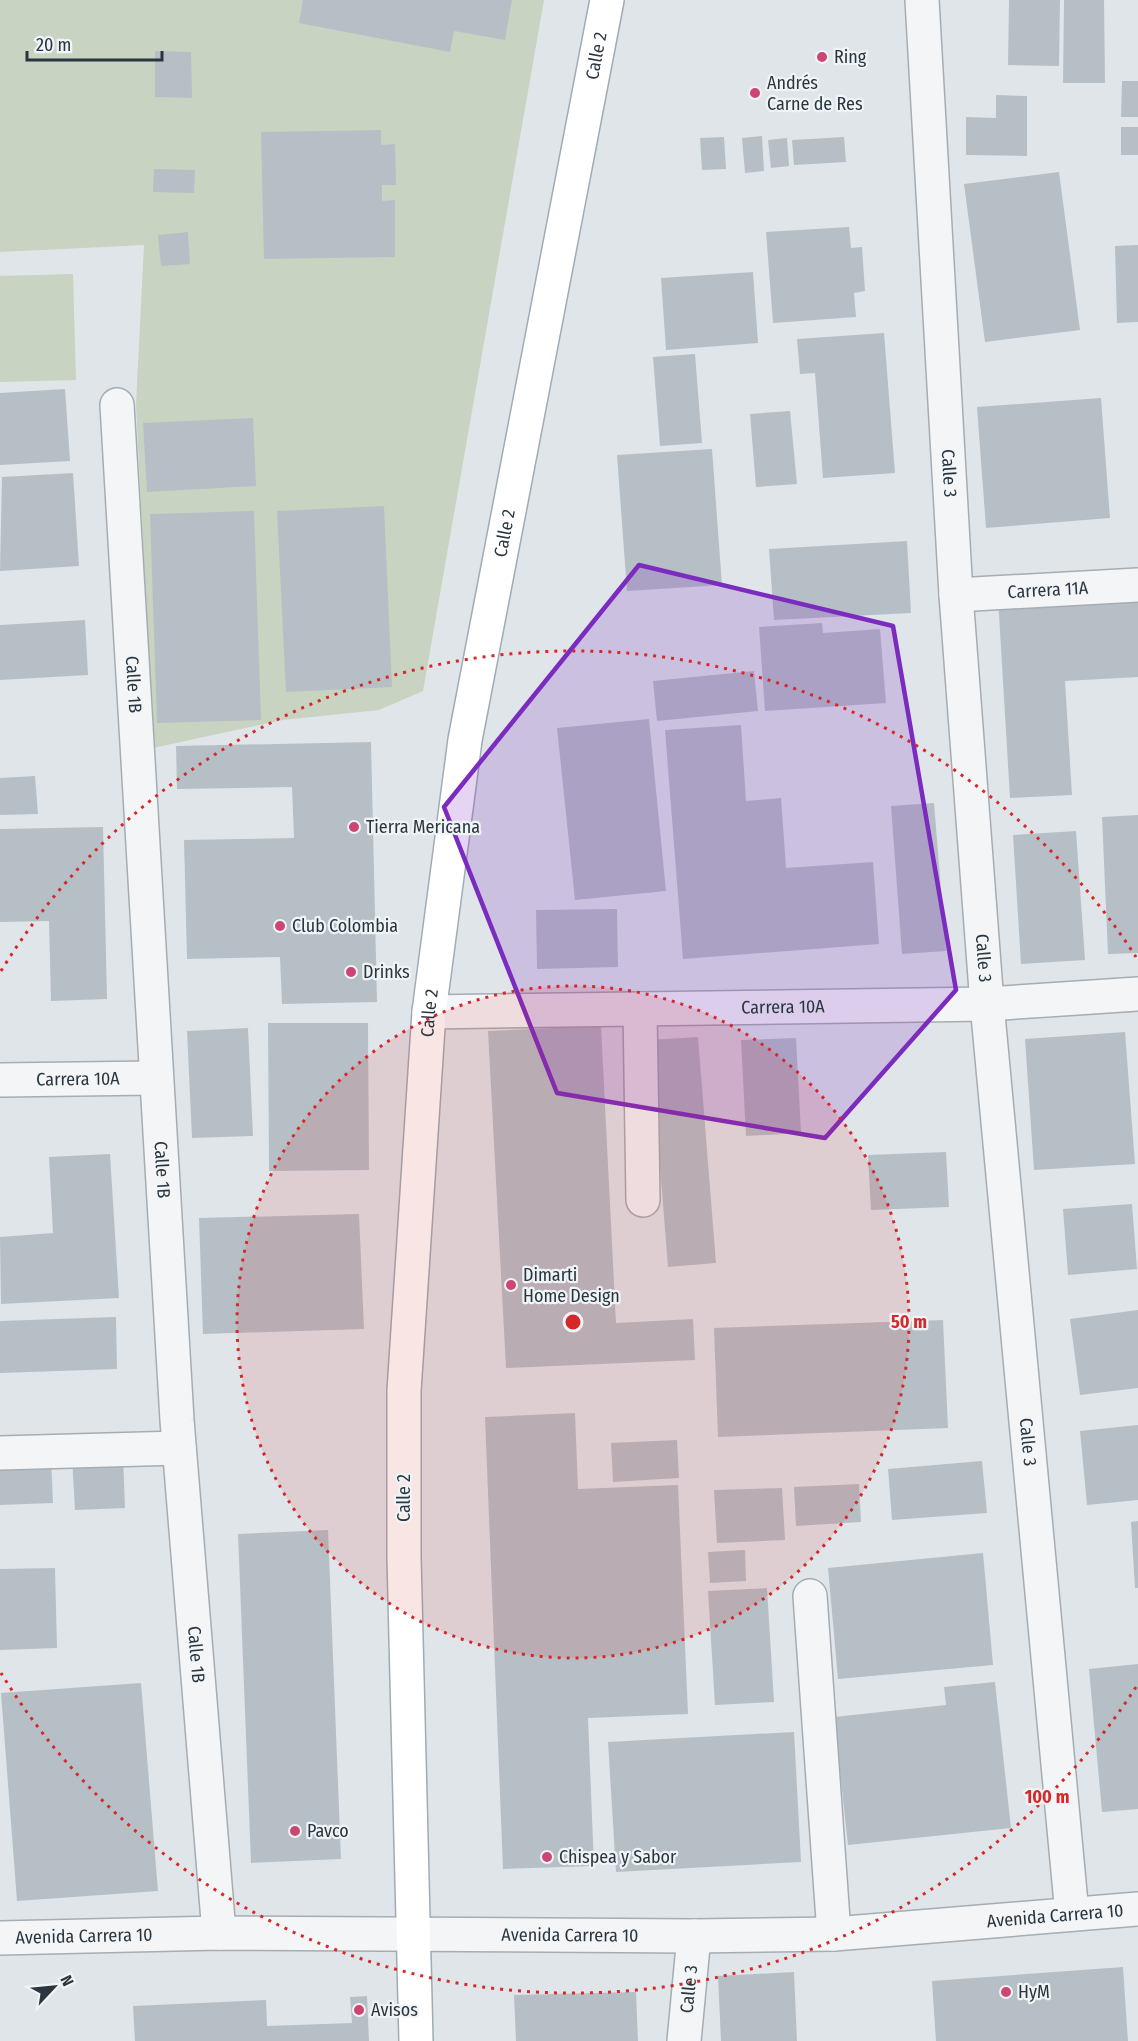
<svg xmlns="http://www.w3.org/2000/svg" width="1138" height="2041" viewBox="0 0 1138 2041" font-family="'Fira Sans Condensed',sans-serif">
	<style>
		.green { fill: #c9d3c1 }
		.building { fill: #b7bfc6 }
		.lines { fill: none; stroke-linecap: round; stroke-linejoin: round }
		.minor-casing { stroke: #a5adb3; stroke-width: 36 }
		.major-casing { stroke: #9facb5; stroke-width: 36 }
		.minor { stroke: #f3f5f7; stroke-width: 33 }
		.major { stroke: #fff; stroke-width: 33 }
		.marked { fill: #7b2cbf; fill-opacity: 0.2; stroke: #7b2cbf; stroke-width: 4.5; stroke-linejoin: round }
		.ring { fill: none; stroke: #d62828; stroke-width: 3; stroke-dasharray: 3 6 }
		.poi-dot { fill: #cd4673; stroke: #f0f4f6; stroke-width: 2 }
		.labels { text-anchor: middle; stroke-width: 4.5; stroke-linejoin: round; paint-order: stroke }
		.street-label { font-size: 18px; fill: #293640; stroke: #f0f4f6 }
		.poi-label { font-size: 18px; fill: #293640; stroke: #f0f4f6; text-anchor: start }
		.centre { fill: #d62828; stroke: #f0f4f6; stroke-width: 3 }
		.ring-label { font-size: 18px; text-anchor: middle; font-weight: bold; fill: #d62828; stroke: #f0f4f6; stroke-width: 4.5; stroke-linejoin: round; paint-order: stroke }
	</style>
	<rect width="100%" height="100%" fill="#e0e5e9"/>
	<!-- green -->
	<g class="green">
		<polygon points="0,0 544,0 423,691 379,710 283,720 153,748 136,405 144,245 0,252"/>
		<polygon points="73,274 76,380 0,382 0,276"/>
	</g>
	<!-- building -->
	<g class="building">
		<polygon points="303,0 512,0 505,40 454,31 450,52 299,23"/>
		<polygon points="1009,0 1060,0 1059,66 1008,65"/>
		<polygon points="1064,0 1104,0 1105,83 1063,83"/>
		<polygon points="155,51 191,52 192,98 155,97"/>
		<polygon points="1122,81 1138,81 1138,117 1121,117"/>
		<polygon points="996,95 1027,96 1027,156 966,155 966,117 996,118"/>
		<rect x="1121" y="127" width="17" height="28"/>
		<polygon points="381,130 381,145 395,144 396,185 382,185 382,201 395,200 395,257 264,259 261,132"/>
		<polygon points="762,136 764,171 745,173 742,138"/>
		<polygon points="724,137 726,169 702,170 700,138"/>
		<polygon points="844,137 846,162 794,165 792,140"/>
		<polygon points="787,138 789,166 771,168 768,140"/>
		<polygon points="154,169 195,170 194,193 153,192"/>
		<polygon points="1059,172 1080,330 985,342 964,184"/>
		<polygon points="849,227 851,248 862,247 865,291 854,293 856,317 773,323 766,232"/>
		<polygon points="188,232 190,264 161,266 158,235"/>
		<polygon points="1138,245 1138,322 1117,323 1115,246"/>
		<polygon points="753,272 758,343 666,350 661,278"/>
		<polygon points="884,333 895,473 823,478 815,373 800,374 797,339"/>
		<polygon points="695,354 702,443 660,446 653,357"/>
		<polygon points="65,389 70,461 0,465 0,393"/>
		<polygon points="1101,398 1110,518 986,528 977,407"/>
		<polygon points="790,411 797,484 756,487 750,414"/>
		<polygon points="253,418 256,486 147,492 143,423"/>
		<polygon points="712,449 722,585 627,591 617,455"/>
		<polygon points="73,473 79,566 0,571 2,477"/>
		<polygon points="384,506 392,687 286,692 277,511"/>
		<polygon points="254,511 261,720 157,723 150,514"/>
		<polygon points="907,541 911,613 774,620 769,549"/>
		<polygon points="1138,590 1138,677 1065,681 1072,795 1010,798 998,598"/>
		<polygon points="85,620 88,675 0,680 0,625"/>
		<polygon points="822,623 823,633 880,629 886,703 765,711 759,627"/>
		<polygon points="754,671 758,711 657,721 653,681"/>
		<polygon points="649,719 666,891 575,900 557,728"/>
		<polygon points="741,725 746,801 781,798 786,868 873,862 879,944 683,959 665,730"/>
		<polygon points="371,742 377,1002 282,1004 280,957 187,959 184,840 294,838 292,787 177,789 176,746"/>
		<polygon points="35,776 38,814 0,815 0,778"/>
		<polygon points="934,803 946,951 902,954 891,806"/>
		<polygon points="1138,815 1138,953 1108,954 1102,817"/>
		<polygon points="103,827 107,999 51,1001 49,921 0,922 0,829"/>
		<polygon points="1076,831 1085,960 1021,964 1013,835"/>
		<polygon points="617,909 618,967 537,969 536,910"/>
		<polygon points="268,1023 368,1023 369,1170 269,1171"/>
		<polygon points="601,1026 616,1323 693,1319 695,1360 506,1368 488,1031"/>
		<polygon points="248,1028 253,1136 192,1138 187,1031"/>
		<polygon points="1125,1032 1135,1164 1034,1170 1025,1039"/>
		<polygon points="698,1037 716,1263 668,1267 650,1040"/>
		<polygon points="796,1038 801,1133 746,1136 741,1040"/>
		<polygon points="946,1152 949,1207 871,1210 868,1155"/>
		<polygon points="110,1154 119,1298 1,1304 0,1237 53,1233 49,1157"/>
		<polygon points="1132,1204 1137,1269 1068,1275 1063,1209"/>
		<polygon points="359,1214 364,1329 203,1334 199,1218"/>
		<polygon points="1138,1310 1138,1388 1080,1395 1070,1319"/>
		<polygon points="116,1317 117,1369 0,1373 0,1321"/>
		<polygon points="943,1320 948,1428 718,1437 714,1328"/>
		<polygon points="575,1413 578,1489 678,1485 688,1714 588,1718 594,1866 503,1869 485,1417"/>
		<polygon points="1138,1425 1138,1500 1087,1505 1080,1431"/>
		<polygon points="677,1440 679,1478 613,1482 611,1443"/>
		<polygon points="123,1456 125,1508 75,1510 72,1457"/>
		<polygon points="51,1458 53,1503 0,1505 0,1460"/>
		<polygon points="982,1461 987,1513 892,1520 888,1469"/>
		<polygon points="859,1484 861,1522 796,1526 794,1487"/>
		<polygon points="782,1488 785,1540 717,1543 714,1490"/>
		<polygon points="1138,1521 1138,1588 1135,1588 1131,1522"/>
		<polygon points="328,1530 341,1859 251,1863 238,1534"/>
		<polygon points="745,1550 746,1581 710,1583 708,1552"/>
		<polygon points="983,1553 993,1665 838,1679 828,1568"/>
		<polygon points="55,1568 57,1648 0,1650 0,1569"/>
		<polygon points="767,1588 774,1702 715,1705 708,1591"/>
		<polygon points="1138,1664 1138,1809 1102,1812 1089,1669"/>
		<polygon points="995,1682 1011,1828 848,1845 834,1717 946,1705 944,1687"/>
		<polygon points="141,1683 158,1891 17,1901 1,1693"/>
		<polygon points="794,1732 801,1862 616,1872 608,1742"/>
		<polygon points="1123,1967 1128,2041 936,2041 932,1981"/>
		<polygon points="794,1972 797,2041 721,2041 718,1976"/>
		<polygon points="636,1992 638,2041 516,2041 514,1995"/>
		<polygon points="367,1996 369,2041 135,2041 133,2006 266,2000 267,2026 352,2023 350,1997"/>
	</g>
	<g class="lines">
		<!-- minor casing -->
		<g class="minor-casing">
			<g id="minor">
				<path id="s1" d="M 922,0 L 956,595 L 987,1004 L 1072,1914"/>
				<path id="s2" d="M 117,405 L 177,1420 L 219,1933"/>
				<path id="s3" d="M 956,595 L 1138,585"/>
				<polyline points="640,1009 643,1200"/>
				<path id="s4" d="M 429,1012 L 987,1004 L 1138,994"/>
				<path id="s5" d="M 0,1080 L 155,1078"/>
				<polyline points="0,1453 179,1448"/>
				<polyline points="810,1596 834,1934"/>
				<path id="s6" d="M 0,1938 L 219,1933 L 694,1936 L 834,1934 L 1138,1909"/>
				<path id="s7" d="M 684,2041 L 694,1936"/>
			</g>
		</g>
		<!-- major casing -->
		<g class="major-casing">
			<g id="major">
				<path id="s8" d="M 416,2041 L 404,1557 L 404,1391 L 429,1012 L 465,740 L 607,0"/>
			</g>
		</g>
		<!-- minor -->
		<use href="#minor" class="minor"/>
		<!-- major -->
		<use href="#major" class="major"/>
	</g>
	<!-- marked area -->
	<path class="marked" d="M 639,565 L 893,626 L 956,990 L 825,1138 L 557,1093 L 444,807 Z"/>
	<!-- distance rings -->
	<circle cx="573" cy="1322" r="336" fill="#d62828" fill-opacity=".12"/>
	<g class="ring">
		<circle cx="573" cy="1322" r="336"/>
		<path d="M1136 1687A671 671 0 0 1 1 1673M1 971A671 671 0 0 1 1136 957"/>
	</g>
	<!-- markers -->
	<g class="poi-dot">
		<circle cx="822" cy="57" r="6"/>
		<circle cx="755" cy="93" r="6"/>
		<circle cx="354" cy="827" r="6"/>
		<circle cx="280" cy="926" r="6"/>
		<circle cx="351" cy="972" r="6"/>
		<circle cx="511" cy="1285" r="6"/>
		<circle cx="295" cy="1831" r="6"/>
		<circle cx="547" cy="1857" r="6"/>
		<circle cx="1006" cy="1992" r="6"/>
		<circle cx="359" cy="2010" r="6"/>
	</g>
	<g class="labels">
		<!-- street labels -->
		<g class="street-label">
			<text dy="6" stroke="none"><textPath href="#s8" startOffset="2001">Calle 2</textPath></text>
			<text dy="6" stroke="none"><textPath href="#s1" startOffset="474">Calle 3</textPath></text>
			<text dy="6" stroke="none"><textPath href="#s8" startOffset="1515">Calle 2</textPath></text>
			<text dy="6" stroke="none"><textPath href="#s3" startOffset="92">Carrera 11A</textPath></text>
			<text dy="6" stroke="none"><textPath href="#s2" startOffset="280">Calle 1B</textPath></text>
			<text dy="6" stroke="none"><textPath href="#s1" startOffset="960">Calle 3</textPath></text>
			<text dy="6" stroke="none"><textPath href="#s4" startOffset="354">Carrera 10A</textPath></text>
			<text dy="6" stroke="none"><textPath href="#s8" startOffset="1029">Calle 2</textPath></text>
			<text dy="6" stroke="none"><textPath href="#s5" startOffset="78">Carrera 10A</textPath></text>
			<text dy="6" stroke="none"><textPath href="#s2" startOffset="766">Calle 1B</textPath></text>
			<text dy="6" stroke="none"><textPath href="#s1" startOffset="1446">Calle 3</textPath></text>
			<text transform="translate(404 1498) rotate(-90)" y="6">Calle 2</text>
			<text dy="6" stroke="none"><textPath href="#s2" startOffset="1252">Calle 1B</textPath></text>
			<text dy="6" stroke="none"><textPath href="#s6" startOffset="1056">Avenida Carrera 10</textPath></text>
			<text dy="6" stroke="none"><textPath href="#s6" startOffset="570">Avenida Carrera 10</textPath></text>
			<text dy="6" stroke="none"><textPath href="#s6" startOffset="84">Avenida Carrera 10</textPath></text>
			<text dy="6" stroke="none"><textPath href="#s7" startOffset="52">Calle 3</textPath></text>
		</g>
		<!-- poi labels -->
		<g class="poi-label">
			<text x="834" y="63">Ring</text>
			<text x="767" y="89">Andrés<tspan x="767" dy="21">Carne de Res</tspan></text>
			<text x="366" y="833">Tierra Mericana</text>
			<text x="292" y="932">Club Colombia</text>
			<text x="363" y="978">Drinks</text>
			<text x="523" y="1281">Dimarti<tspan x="523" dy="21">Home Design</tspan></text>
			<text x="307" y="1837">Pavco</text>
			<text x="559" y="1863">Chispea y Sabor</text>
			<text x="1018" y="1998">HyM</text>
			<text x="371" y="2016">Avisos</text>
		</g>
	</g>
	<circle cx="573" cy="1322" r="9" class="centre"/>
	<g class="ring-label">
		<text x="909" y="1328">50 m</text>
		<text x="1047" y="1803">100 m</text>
	</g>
	<!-- north arrow -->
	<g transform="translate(54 1987) rotate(64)" stroke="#f0f4f6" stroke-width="4.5" paint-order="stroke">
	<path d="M0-4.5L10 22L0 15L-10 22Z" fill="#293640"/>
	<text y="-9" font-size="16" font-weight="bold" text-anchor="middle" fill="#293640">N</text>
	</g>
	<!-- scale -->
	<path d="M27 51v9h135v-9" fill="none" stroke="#293640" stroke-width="3"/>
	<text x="36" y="51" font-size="18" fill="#293640" stroke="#f0f4f6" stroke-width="4.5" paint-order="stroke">20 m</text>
</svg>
